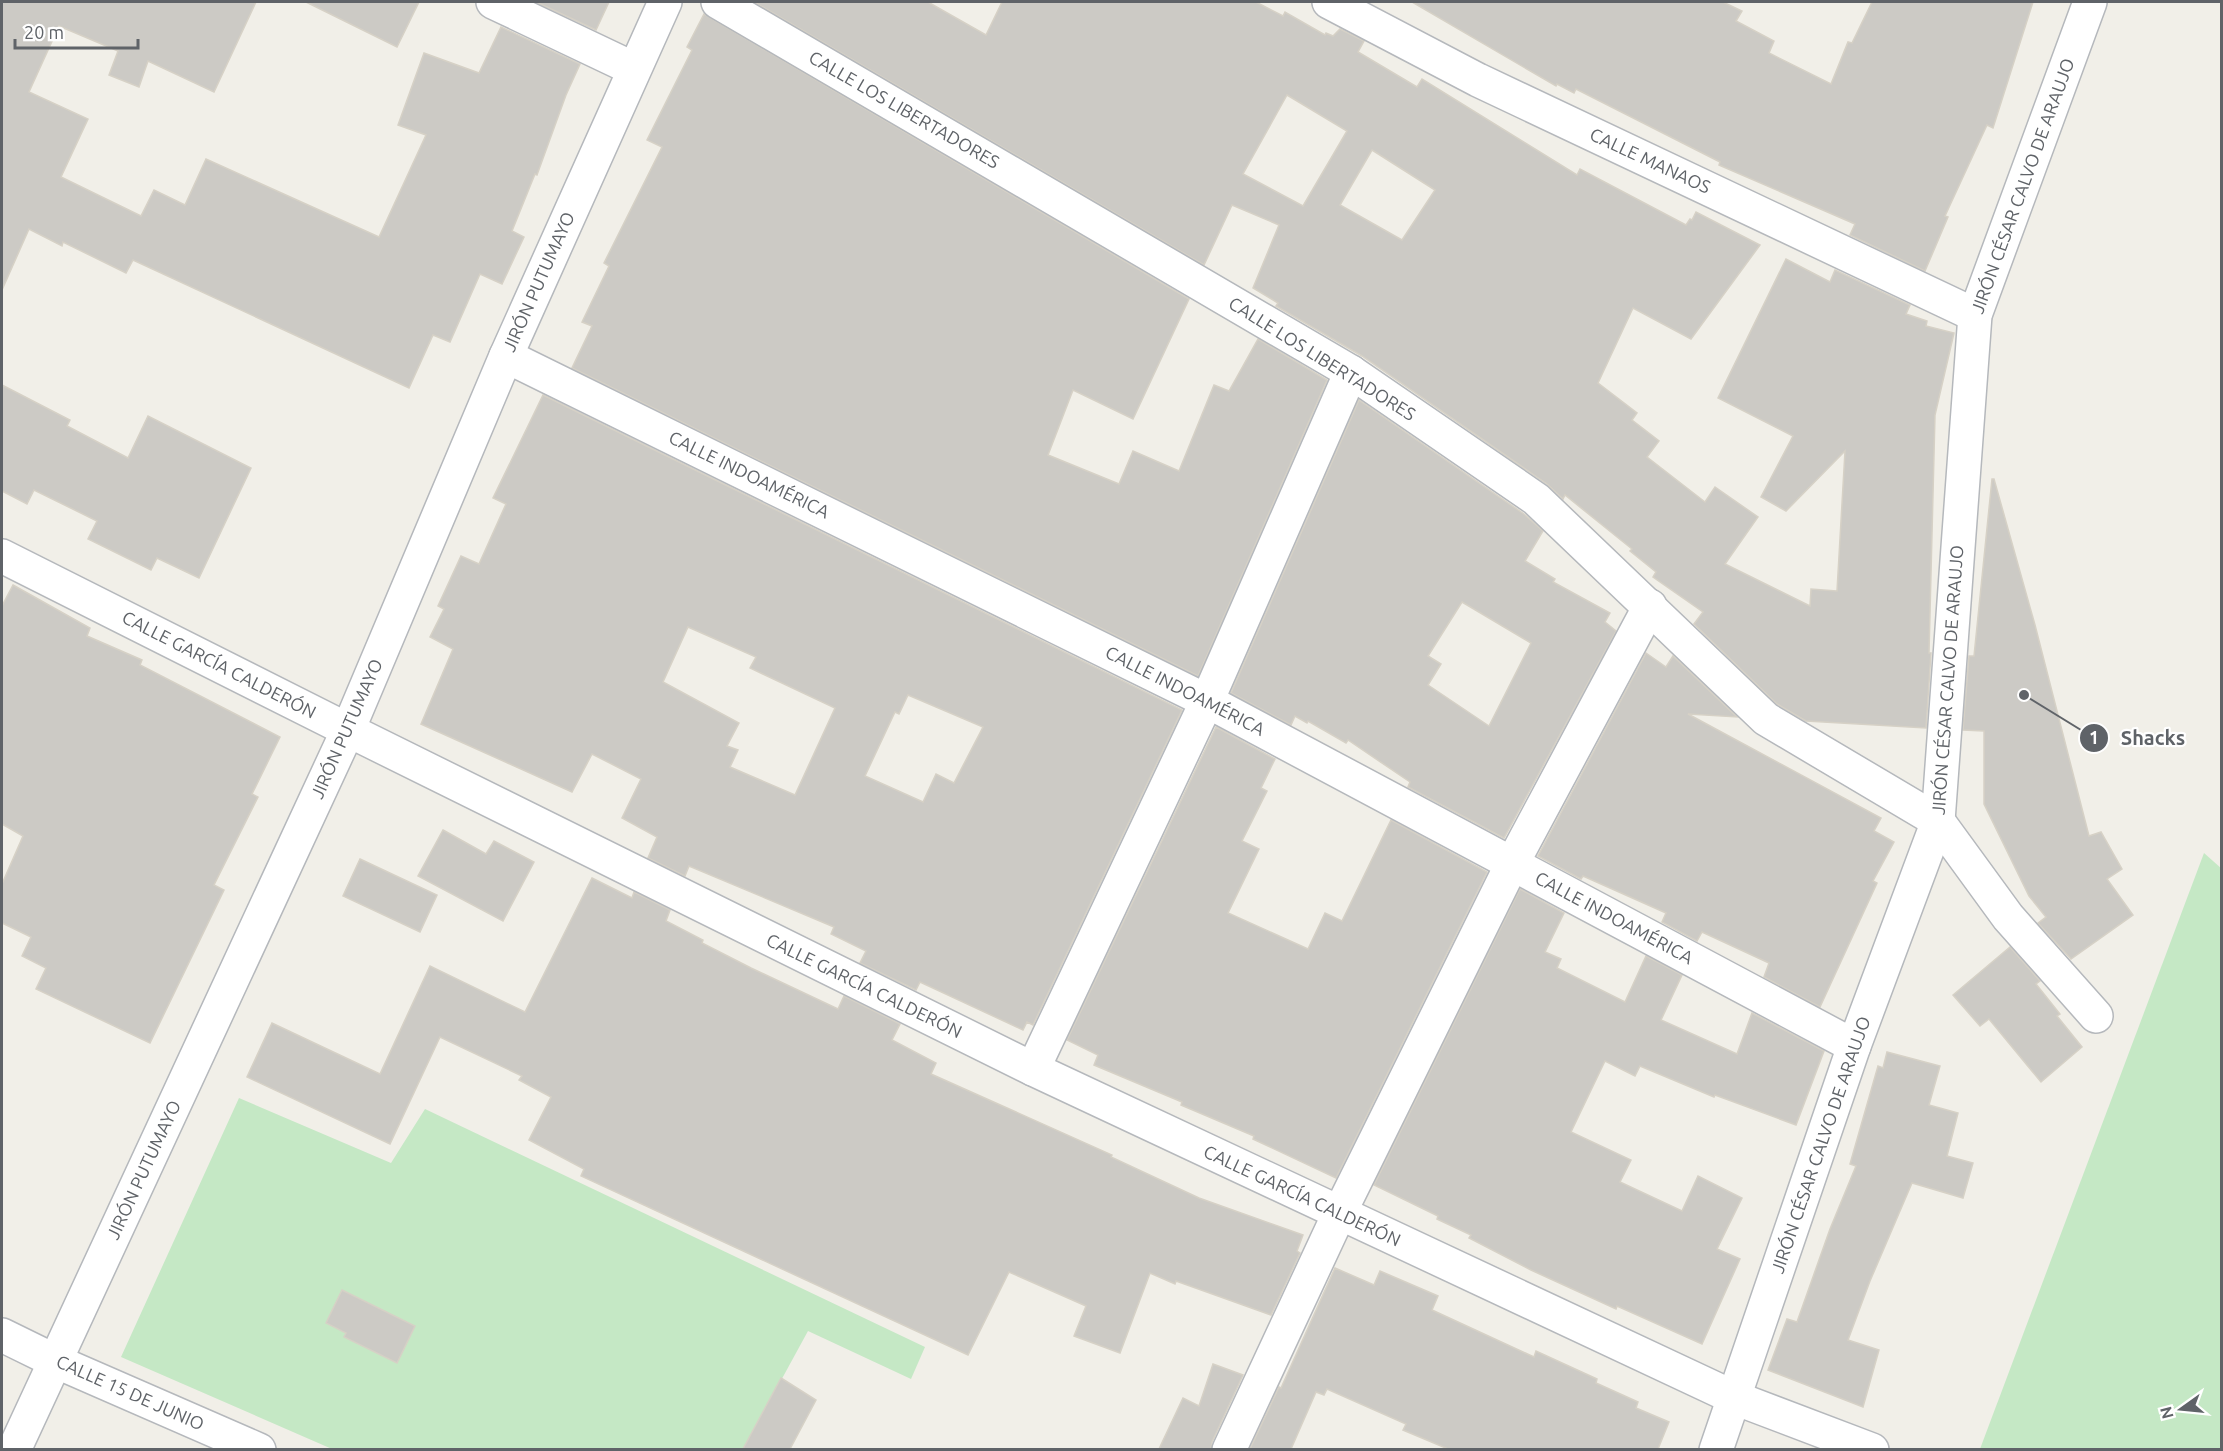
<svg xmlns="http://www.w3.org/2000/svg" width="2223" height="1451" viewBox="0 0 2223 1451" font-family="Ubuntu,sans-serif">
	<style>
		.green { fill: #c5e8c5 }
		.building { fill: #cccac5; stroke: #d6d1c6; stroke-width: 1.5; fill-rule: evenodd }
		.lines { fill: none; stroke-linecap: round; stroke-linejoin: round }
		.minor-casing { stroke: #b5b8bc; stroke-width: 36 }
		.minor { stroke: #fff; stroke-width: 33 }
		.labels { text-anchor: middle; stroke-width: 4.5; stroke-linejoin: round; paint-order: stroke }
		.street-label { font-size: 18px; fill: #5f6368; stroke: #fff }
		.leader { fill: none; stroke: #5f6368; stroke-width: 2 }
		.callout-dot { fill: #5f6368; stroke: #fff; stroke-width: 2 }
		.mark-label { font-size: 18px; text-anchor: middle; font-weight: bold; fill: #fff }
		.callout-label { font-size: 20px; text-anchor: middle; font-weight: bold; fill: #5f6368; stroke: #fff; stroke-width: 4.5; stroke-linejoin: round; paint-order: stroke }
	</style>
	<rect width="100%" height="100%" fill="#f1efe8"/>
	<!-- green -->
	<g class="green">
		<polygon points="2204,853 2222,869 2221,1449 1980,1449"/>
		<polygon points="239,1098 391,1163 425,1109 925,1347 911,1379 808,1331 743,1450 332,1449 121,1357"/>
	</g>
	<!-- building -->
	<g class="building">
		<polygon points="2,2 256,2 214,92 148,61 139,87 109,75 118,51 59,26 29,92 88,119 61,177 141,216 154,190 185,205 206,159 379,237 426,135 398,125 424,53 479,73 501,27 580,64 566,95 537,175 535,174 512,231 524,237 502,284 480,274 450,342 433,335 409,388 133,260 126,273 63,242 62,246 29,229 2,290"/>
		<polygon points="306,2 419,2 397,47"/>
		<polygon points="536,2 609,2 596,30"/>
		<path d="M 754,2 L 928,2 L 986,35 L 1002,2 L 1256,2 L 1283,16 L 1285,12 L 1325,35 L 1326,33 L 1333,36 L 1340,29 L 1364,41 L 1358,52 L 1417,87 L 1422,79 L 1577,175 L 1580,169 L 1686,225 L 1690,219 L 1692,220 L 1696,212 L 1760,245 L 1691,339 L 1633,308 L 1598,383 L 1637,413 L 1632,420 L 1659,441 L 1647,457 L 1705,502 L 1715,487 L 1758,517 L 1725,564 L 1810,606 L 1811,589 L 1837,591 L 1845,451 L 1786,511 L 1761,497 L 1793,436 L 1718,398 L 1786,259 L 1830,282 L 1835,270 L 1910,305 L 1906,314 L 1927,321 L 1926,326 L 1954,333 L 1935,415 L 1929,653 L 1931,653 L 1926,728 L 1806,721 L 1777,704 L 1694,624 L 1703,612 L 1653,577 L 1656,572 L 1630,551 L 1632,549 L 1565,495 L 1563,499 L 1547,484 L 1362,356 L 1276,306 L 1278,303 L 1253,288 L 1279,225 L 1232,205 L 1204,265 ZM 1287,95 L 1347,131 L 1303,206 L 1243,174 ZM 1372,150 L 1435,190 L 1402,240 L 1340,205 Z"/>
		<polygon points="1412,2 1723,2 1742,11 1736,21 1774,41 1769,53 1831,84 1848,42 1852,43 1872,2 2033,2 1993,128 1987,125 1945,216 1948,217 1925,271 1850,235 1855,224 1719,165 1720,162 1576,89 1574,93 1557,84 1556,86"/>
		<polygon points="704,14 1189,299 1133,419 1073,390 1048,455 1119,484 1133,451 1179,471 1214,385 1229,391 1258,339 1327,380 1198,676 572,368 592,326 582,322 609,266 604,263 662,147 647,140 692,50 687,47"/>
		<polygon points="2,385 70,420 67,426 128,458 148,416 251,468 199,578 157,558 151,570 88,539 97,521 34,490 27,504 2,491"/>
		<path d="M 543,395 L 1182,710 L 1033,1025 L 1027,1022 L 1023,1030 L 920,982 L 916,990 L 860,963 L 866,951 L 831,934 L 834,927 L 689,866 L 685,876 L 648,858 L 657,837 L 622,818 L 641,779 L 592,754 L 572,792 L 421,724 L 453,649 L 430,637 L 444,609 L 438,606 L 461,556 L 479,564 L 506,504 L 493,498 ZM 688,627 L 756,657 L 750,668 L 835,708 L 795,795 L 730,767 L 738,750 L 727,746 L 739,723 L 663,682 ZM 908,695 L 983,727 L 954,783 L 936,774 L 923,802 L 865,776 L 895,712 L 899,714 Z"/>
		<path d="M 1359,400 L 1524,514 L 1543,531 L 1525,561 L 1555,579 L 1553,582 L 1610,613 L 1605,622 L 1616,631 L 1504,838 L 1408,787 L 1410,782 L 1348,740 L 1346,743 L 1308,721 L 1307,723 L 1295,716 L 1291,725 L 1231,693 ZM 1462,602 L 1531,643 L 1489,726 L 1428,685 L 1441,664 L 1428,656 Z"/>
		<polygon points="1992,479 1994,479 2035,625 2089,836 2101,832 2122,869 2107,879 2133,915 2071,959 2038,923 2046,917 2029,896 1984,804 1984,731 1963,730 1969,656 1974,656"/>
		<polygon points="13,585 90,628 87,636 142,660 140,665 280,737 252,794 258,797 214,885 224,890 150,1043 36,989 46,968 22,956 31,937 2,923 2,884 23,836 2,824 2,606"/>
		<polygon points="1646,653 1666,667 1673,656 1737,717 1688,714 1881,818 1874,831 1894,842 1873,881 1877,883 1820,1007 1764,977 1769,963 1702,932 1697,941 1662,922 1666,913 1583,876 1581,879 1538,856"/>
		<polygon points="1216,727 1275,759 1261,788 1267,791 1242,841 1259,849 1228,913 1308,949 1325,913 1342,921 1391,820 1487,872 1336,1178 1253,1139 1254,1136 1181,1105 1182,1102 1094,1065 1098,1055 1067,1040"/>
		<polygon points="443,830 486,854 494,841 534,862 503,921 418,876"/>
		<polygon points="360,859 437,895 420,932 343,896"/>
		<polygon points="592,878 632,898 634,892 670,910 666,921 703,940 702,943 751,968 838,1009 844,996 900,1024 892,1040 936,1063 931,1074 1112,1155 1111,1157 1199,1198 1303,1235 1297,1251 1300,1253 1271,1315 1176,1281 1175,1284 1150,1273 1120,1353 1074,1336 1086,1306 1009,1272 968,1355 581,1176 584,1169 529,1140 551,1097 519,1080 522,1076 440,1037 390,1144 247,1077 272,1023 380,1074 430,966 525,1012"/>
		<polygon points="1520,889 1564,913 1545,952 1561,959 1557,968 1625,1002 1646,956 1682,975 1661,1020 1737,1054 1752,1013 1824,1051 1796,1125 1715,1095 1714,1097 1640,1066 1635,1076 1605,1061 1571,1132 1631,1160 1620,1182 1682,1211 1698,1176 1742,1198 1717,1249 1740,1259 1702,1344 1617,1306 1616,1309 1531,1270 1469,1238 1471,1235 1437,1219 1438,1216 1374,1185"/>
		<polygon points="2010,947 2040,981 2036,984 2060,1014 2057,1016 2082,1047 2041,1082 1989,1019 1980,1026 1953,995"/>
		<polygon points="1887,1052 1940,1066 1929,1105 1958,1113 1947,1156 1973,1163 1963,1198 1912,1183 1870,1281 1848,1340 1879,1350 1863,1407 1768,1370 1787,1319 1797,1322 1830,1229 1856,1166 1850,1164 1878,1066 1883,1068"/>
		<polygon points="1335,1268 1374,1285 1380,1271 1438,1296 1432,1310 1534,1357 1536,1351 1597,1379 1596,1383 1638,1402 1636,1408 1669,1422 1658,1449 1448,1449 1403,1430 1406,1424 1327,1389 1324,1395 1316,1392 1291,1449 1250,1449 1279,1387 1281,1388"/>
		<polygon points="342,1290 415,1326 397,1363 344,1337 346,1333 326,1323"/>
		<polygon points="1213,1364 1243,1375 1212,1442 1211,1449 1159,1449 1183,1398 1199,1406"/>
		<polygon points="781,1378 816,1400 790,1449 743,1449"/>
	</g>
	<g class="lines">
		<!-- minor casing -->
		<g class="minor-casing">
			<g id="minor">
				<polyline points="493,2 634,69"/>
				<polyline points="718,2 1351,372 1536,499 1766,719 1938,821 2008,917 2096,1016"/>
				<polyline points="1329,2 1478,80 1975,315"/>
				<polyline points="506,356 1207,701 1854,1046"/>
				<polyline points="2,556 348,730 1033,1069 1735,1398 1872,1450"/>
				<polyline points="1033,1069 1207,701 1351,372"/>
				<polyline points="2,1335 55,1361 259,1450"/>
				<polyline points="14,1450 348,730 506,356 665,2"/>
				<polyline points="1229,1450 1339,1214 1512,864 1650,606"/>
				<polyline points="1716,1450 1854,1046 1938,821 1975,315 2090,2"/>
			</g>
		</g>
		<!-- minor -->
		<use href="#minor" class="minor"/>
	</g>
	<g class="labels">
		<!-- street labels -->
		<g class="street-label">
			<text transform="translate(904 110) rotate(30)" y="6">CALLE LOS LIBERTADORES</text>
			<text transform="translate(1650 161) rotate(25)" y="6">CALLE MANAOS</text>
			<text transform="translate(2023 186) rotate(-70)" y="6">JIRÓN CÉSAR CALVO DE ARAUJO</text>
			<text transform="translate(539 282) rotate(-66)" y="6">JIRÓN PUTUMAYO</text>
			<text transform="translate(1322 359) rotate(32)" y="6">CALLE LOS LIBERTADORES</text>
			<text transform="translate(749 475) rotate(26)" y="6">CALLE INDOAMÉRICA</text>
			<text transform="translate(219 665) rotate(27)" y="6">CALLE GARCÍA CALDERÓN</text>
			<text transform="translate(1948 680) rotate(-86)" y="6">JIRÓN CÉSAR CALVO DE ARAUJO</text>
			<text transform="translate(1185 691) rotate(27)" y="6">CALLE INDOAMÉRICA</text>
			<text transform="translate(347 729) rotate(-66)" y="6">JIRÓN PUTUMAYO</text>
			<text transform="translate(1614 918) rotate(28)" y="6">CALLE INDOAMÉRICA</text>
			<text transform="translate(864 986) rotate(26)" y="6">CALLE GARCÍA CALDERÓN</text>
			<text transform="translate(1821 1145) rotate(-71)" y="6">JIRÓN CÉSAR CALVO DE ARAUJO</text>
			<text transform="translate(144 1170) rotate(-65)" y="6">JIRÓN PUTUMAYO</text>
			<text transform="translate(1302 1196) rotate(25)" y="6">CALLE GARCÍA CALDERÓN</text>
			<text transform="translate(130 1393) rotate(24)" y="6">CALLE 15 DE JUNIO</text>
		</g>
	</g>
	<!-- callouts -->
	<path class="leader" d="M2024 695L2094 738"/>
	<g class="callout-dot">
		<circle cx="2024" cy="695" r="6"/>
		<circle cx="2094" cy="738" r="15"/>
	</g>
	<g class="mark-label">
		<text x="2094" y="744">1</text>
	</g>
	<g class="callout-label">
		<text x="2153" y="745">Shacks</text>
	</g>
	<!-- border -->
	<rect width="2223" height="1451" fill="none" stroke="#5f6368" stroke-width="6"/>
	<!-- north arrow -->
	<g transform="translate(2181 1409) rotate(255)" stroke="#ffffff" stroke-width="4.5" paint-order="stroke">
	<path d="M0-4.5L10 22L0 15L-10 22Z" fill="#5f6368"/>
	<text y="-9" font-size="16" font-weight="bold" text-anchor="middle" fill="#5f6368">N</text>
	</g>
	<!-- scale -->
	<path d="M15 39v9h123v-9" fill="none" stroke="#5f6368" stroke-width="3"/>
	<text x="24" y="39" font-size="18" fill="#5f6368" stroke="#ffffff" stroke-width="4.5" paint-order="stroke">20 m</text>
</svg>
